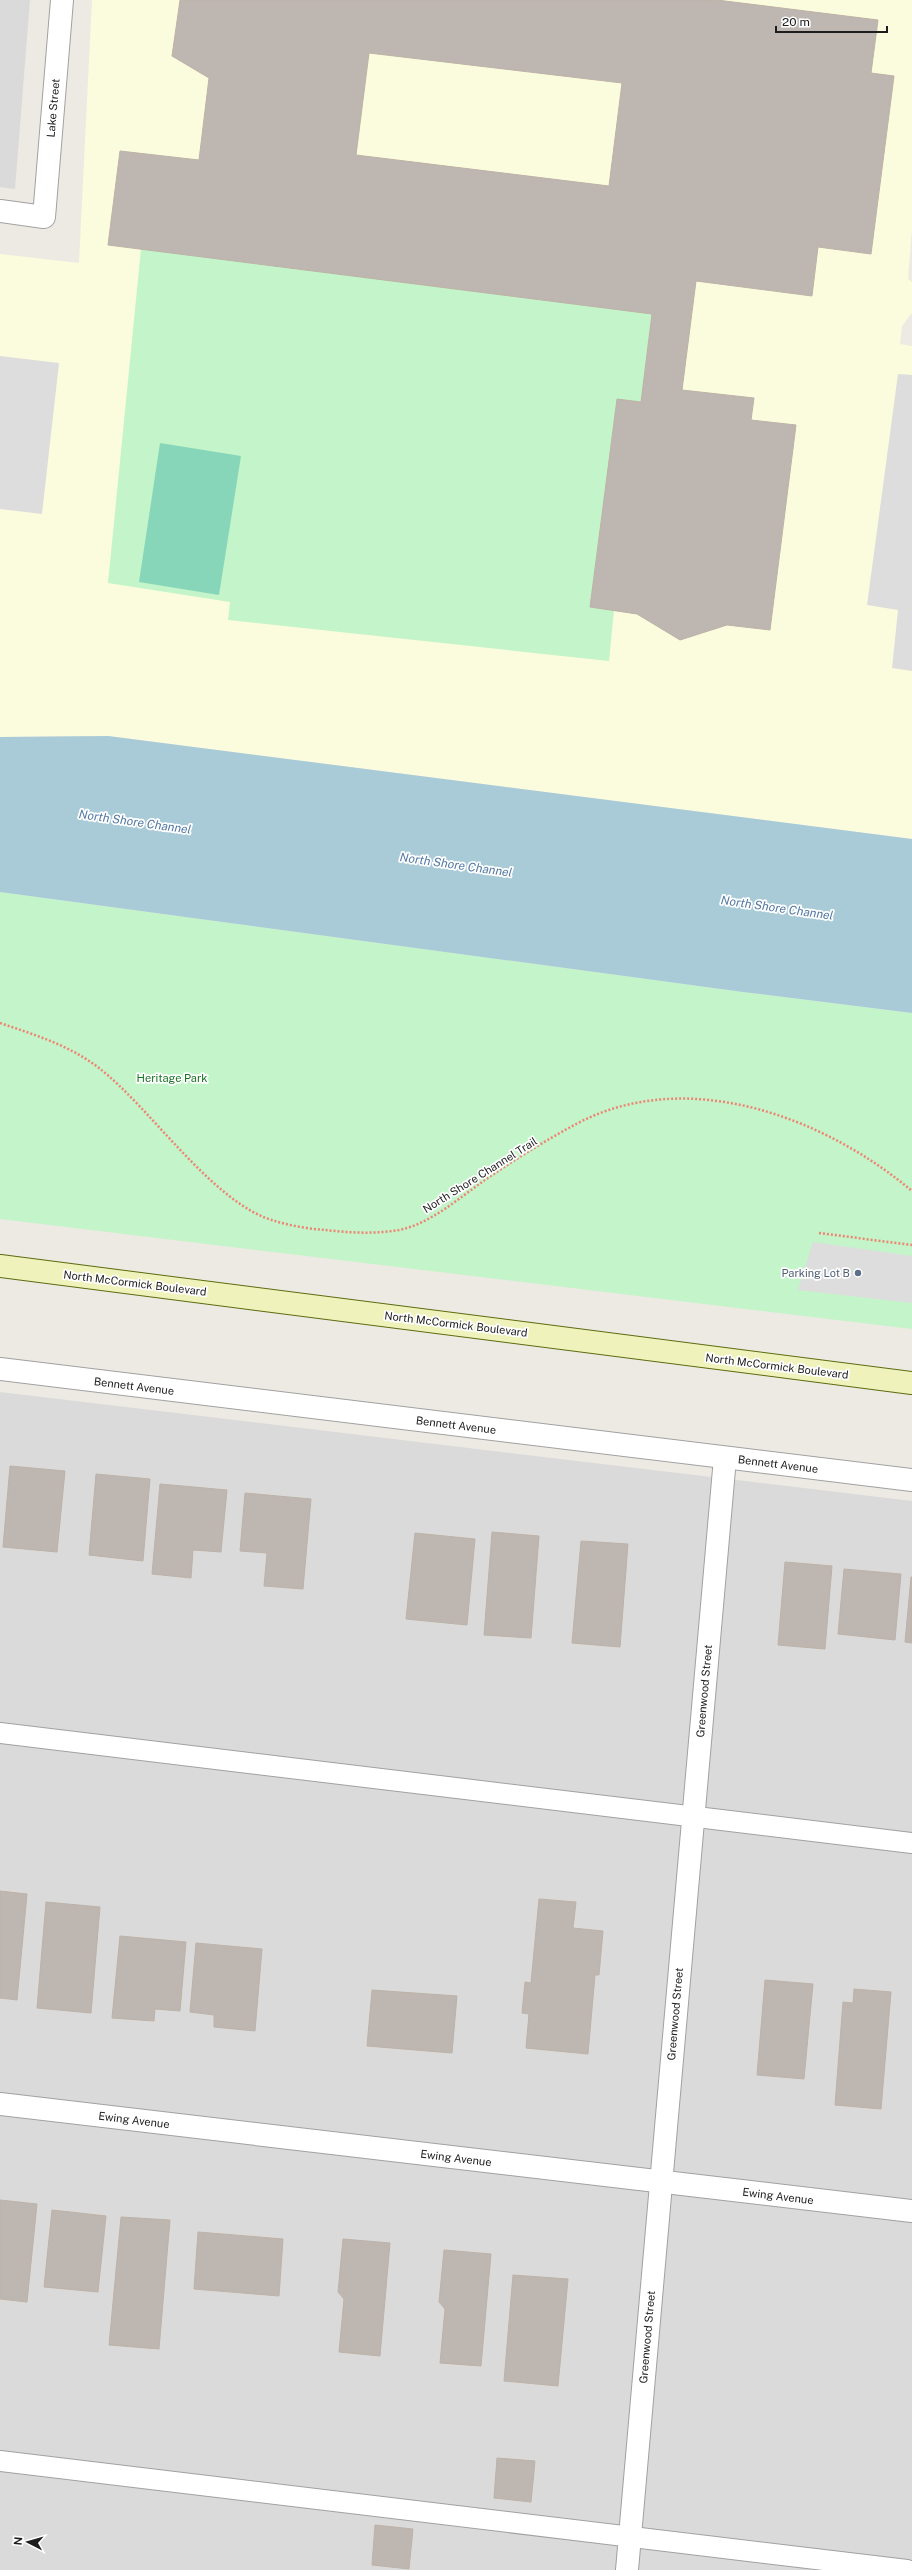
<svg xmlns="http://www.w3.org/2000/svg" width="912" height="2570" viewBox="0 0 912 2570" font-family="'Public Sans',sans-serif">
	<style>
		.residential { fill: #dbdada }
		.education { fill: #fbfcde }
		.park { fill: #c4f4c9 }
		.pitch { fill: #88d6ba }
		.parking { fill: #ddd }
		.water { fill: #a8cbd7 }
		.building { fill: #bdb6b1; stroke: #bdb2a7; fill-rule: evenodd }
		.lines { fill: none; stroke-linecap: round; stroke-linejoin: round }
		.service-casing { stroke: #a1a1a1; stroke-width: 22 }
		.minor-casing { stroke: #a1a1a1; stroke-width: 24 }
		.secondary-casing { stroke: #5d6a0e; stroke-width: 24 }
		.path { stroke: #ed8575; stroke-width: 2.5; stroke-dasharray: 2 2; stroke-linecap: butt }
		.service { stroke: #fff; stroke-width: 20 }
		.minor { stroke: #fff; stroke-width: 22 }
		.secondary { stroke: #eff3bb; stroke-width: 22 }
		.service-dot { fill: #5c6f8a; stroke: #fff; stroke-width: 1.5 }
		.labels { text-anchor: middle; stroke-width: 3.5; stroke-linejoin: round; paint-order: stroke }
		.street-label { font-size: 11px; fill: #1d1d1d; stroke: #fff }
		.park-label { font-size: 11px; fill: #15711f; stroke: #fff }
		.service-label { font-size: 11px; fill: #4e5e75; stroke: #fff; text-anchor: end }
		.water-label { font-size: 12px; font-style: italic; fill: #5279a4; stroke: #fff }
	</style>
	<rect width="100%" height="100%" fill="#edeae4"/>
	<!-- residential -->
	<g class="residential">
		<polygon points="0,0 30,0 15,189 0,187"/>
		<polygon points="0,1392 912,1501 912,2570 0,2570"/>
	</g>
	<!-- education -->
	<polygon class="education" points="92,0 912,0 912,229 908,279 912,282 912,313 902,326 900,344 912,346 912,839 108,736 0,737 0,254 79,263"/>
	<!-- park -->
	<g class="park">
		<polygon points="141,249 652,314 641,402 617,399 590,607 614,610 609,661 228,620 230,602 108,583"/>
		<polygon points="0,892 743,992 912,1013 912,1329 0,1219"/>
	</g>
	<!-- pitch -->
	<polygon class="pitch" points="160,443 241,456 219,595 139,582"/>
	<!-- parking -->
	<g class="parking">
		<polygon points="0,356 59,363 42,514 0,509"/>
		<polygon points="898,374 912,375 912,671 892,668 898,610 867,605"/>
		<polygon points="813,1242 912,1256 912,1303 798,1290"/>
	</g>
	<!-- water -->
	<polygon class="water" points="108,736 912,839 912,1013 743,992 0,892 0,737"/>
	<!-- building -->
	<g class="building">
		<path d="M 180,0 L 717,0 L 878,20 L 871,73 L 894,76 L 871,254 L 818,247 L 812,296 L 696,281 L 682,390 L 754,398 L 751,420 L 796,425 L 770,630 L 727,625 L 680,640 L 637,614 L 590,607 L 617,399 L 641,402 L 652,314 L 108,245 L 120,151 L 199,160 L 209,78 L 172,56 ZM 369,53 L 622,83 L 609,186 L 356,155 Z"/>
		<polygon points="10,1466 65,1471 57,1552 3,1547"/>
		<polygon points="96,1474 150,1479 143,1561 89,1555"/>
		<polygon points="160,1484 227,1490 221,1552 193,1550 191,1578 152,1574"/>
		<polygon points="245,1493 311,1499 303,1589 264,1586 267,1553 240,1551"/>
		<polygon points="492,1532 539,1536 531,1638 484,1635"/>
		<polygon points="415,1533 475,1539 467,1625 406,1619"/>
		<polygon points="581,1541 628,1544 620,1647 572,1643"/>
		<polygon points="785,1562 832,1566 825,1649 778,1645"/>
		<polygon points="844,1569 901,1574 895,1640 838,1634"/>
		<polygon points="911,1577 912,1577 912,1643 905,1642"/>
		<polygon points="0,1891 27,1894 17,2000 0,1998"/>
		<polygon points="539,1899 576,1902 573,1928 603,1931 599,1975 595,1975 588,2054 526,2048 529,2014 522,2013 525,1982 531,1983"/>
		<polygon points="46,1902 100,1907 91,2013 37,2008"/>
		<polygon points="120,1936 186,1942 180,2011 155,2009 154,2021 112,2018"/>
		<polygon points="196,1943 262,1949 255,2031 214,2027 214,2015 190,2012"/>
		<polygon points="765,1980 813,1984 804,2079 757,2075"/>
		<polygon points="854,1989 891,1992 881,2109 835,2105 843,2002 853,2003"/>
		<polygon points="372,1990 457,1996 452,2053 367,2046"/>
		<polygon points="0,2200 37,2204 27,2302 0,2299"/>
		<polygon points="52,2210 106,2216 98,2292 44,2287"/>
		<polygon points="121,2217 170,2220 159,2349 109,2345"/>
		<polygon points="198,2232 283,2239 279,2296 194,2289"/>
		<polygon points="343,2239 390,2243 380,2356 339,2352 344,2299 338,2292"/>
		<polygon points="444,2250 491,2254 481,2366 440,2363 445,2309 439,2302"/>
		<polygon points="513,2275 568,2279 558,2386 504,2381"/>
		<polygon points="497,2458 535,2461 531,2502 494,2498"/>
		<polygon points="375,2525 413,2529 409,2569 372,2565"/>
	</g>
	<g class="lines">
		<!-- service casing -->
		<g class="service-casing">
			<g id="service">
				<polyline points="0,1733 912,1843"/>
				<polyline points="0,2461 907,2570"/>
			</g>
		</g>
		<!-- minor casing -->
		<g class="minor-casing">
			<g id="minor">
				<polyline points="0,211 44,217 62,0"/>
				<polyline points="0,1369 912,1480"/>
				<polyline points="0,2104 912,2211"/>
				<polyline points="627,2570 725,1458"/>
			</g>
		</g>
		<!-- secondary casing -->
		<g class="secondary-casing">
			<polyline id="secondary" points="0,1266 912,1383"/>
		</g>
		<!-- path -->
		<g class="path">
			<path d="M 0,1023 C 35,1035 69,1045 99,1068 C 152,1109 213,1204 275,1221 C 291,1226 310,1229 326,1230 C 350,1233 376,1234 399,1230 C 430,1224 459,1198 485,1180 C 514,1160 546,1140 578,1123 C 688,1066 824,1117 912,1191"/>
			<polyline points="819,1233 912,1245"/>
		</g>
		<!-- service -->
		<use href="#service" class="service"/>
		<!-- minor -->
		<use href="#minor" class="minor"/>
		<!-- secondary -->
		<use href="#secondary" class="secondary"/>
	</g>
	<!-- markers -->
	<circle class="service-dot" cx="858" cy="1273" r="4"/>
	<g class="labels">
		<!-- street labels -->
		<g class="street-label">
			<text transform="translate(53 108) rotate(-85)" y="4">Lake Street</text>
			<text transform="translate(480 1175) rotate(-32)" y="4">North Shore Channel Trail</text>
			<text transform="translate(135 1283) rotate(7)" y="4">North McCormick Boulevard</text>
			<text transform="translate(456 1324) rotate(7)" y="4">North McCormick Boulevard</text>
			<text transform="translate(777 1366) rotate(7)" y="4">North McCormick Boulevard</text>
			<text transform="translate(134 1386) rotate(7)" y="4">Bennett Avenue</text>
			<text transform="translate(456 1425) rotate(7)" y="4">Bennett Avenue</text>
			<text transform="translate(778 1464) rotate(7)" y="4">Bennett Avenue</text>
			<text transform="translate(704 1691) rotate(-85)" y="4">Greenwood Street</text>
			<text transform="translate(675 2014) rotate(-85)" y="4">Greenwood Street</text>
			<text transform="translate(134 2120) rotate(7)" y="4">Ewing Avenue</text>
			<text transform="translate(456 2158) rotate(7)" y="4">Ewing Avenue</text>
			<text transform="translate(778 2196) rotate(7)" y="4">Ewing Avenue</text>
			<text transform="translate(647 2337) rotate(-85)" y="4">Greenwood Street</text>
		</g>
		<!-- park labels -->
		<g class="park-label">
			<text x="172" y="1082">Heritage Park</text>
		</g>
		<!-- service labels -->
		<g class="service-label">
			<text x="850" y="1277">Parking Lot B</text>
		</g>
		<!-- water labels -->
		<g class="water-label">
			<text transform="translate(135 822) rotate(8)" y="4">North Shore Channel</text>
			<text transform="translate(456 865) rotate(8)" y="4">North Shore Channel</text>
			<text transform="translate(777 908) rotate(8)" y="4">North Shore Channel</text>
		</g>
	</g>
	<!-- north arrow -->
	<g transform="translate(28 2542) rotate(276)" stroke="#ffffff" stroke-width="3" paint-order="stroke">
	<path d="M0-3L7 15L0 10L-7 15Z" fill="#1d1d1d"/>
	<text y="-6" font-size="11" font-weight="bold" text-anchor="middle" fill="#1d1d1d">N</text>
	</g>
	<!-- scale -->
	<path d="M776 26v6h111v-6" fill="none" stroke="#1d1d1d" stroke-width="2"/>
	<text x="782" y="26" font-size="12" fill="#1d1d1d" stroke="#ffffff" stroke-width="3" paint-order="stroke">20 m</text>
</svg>
